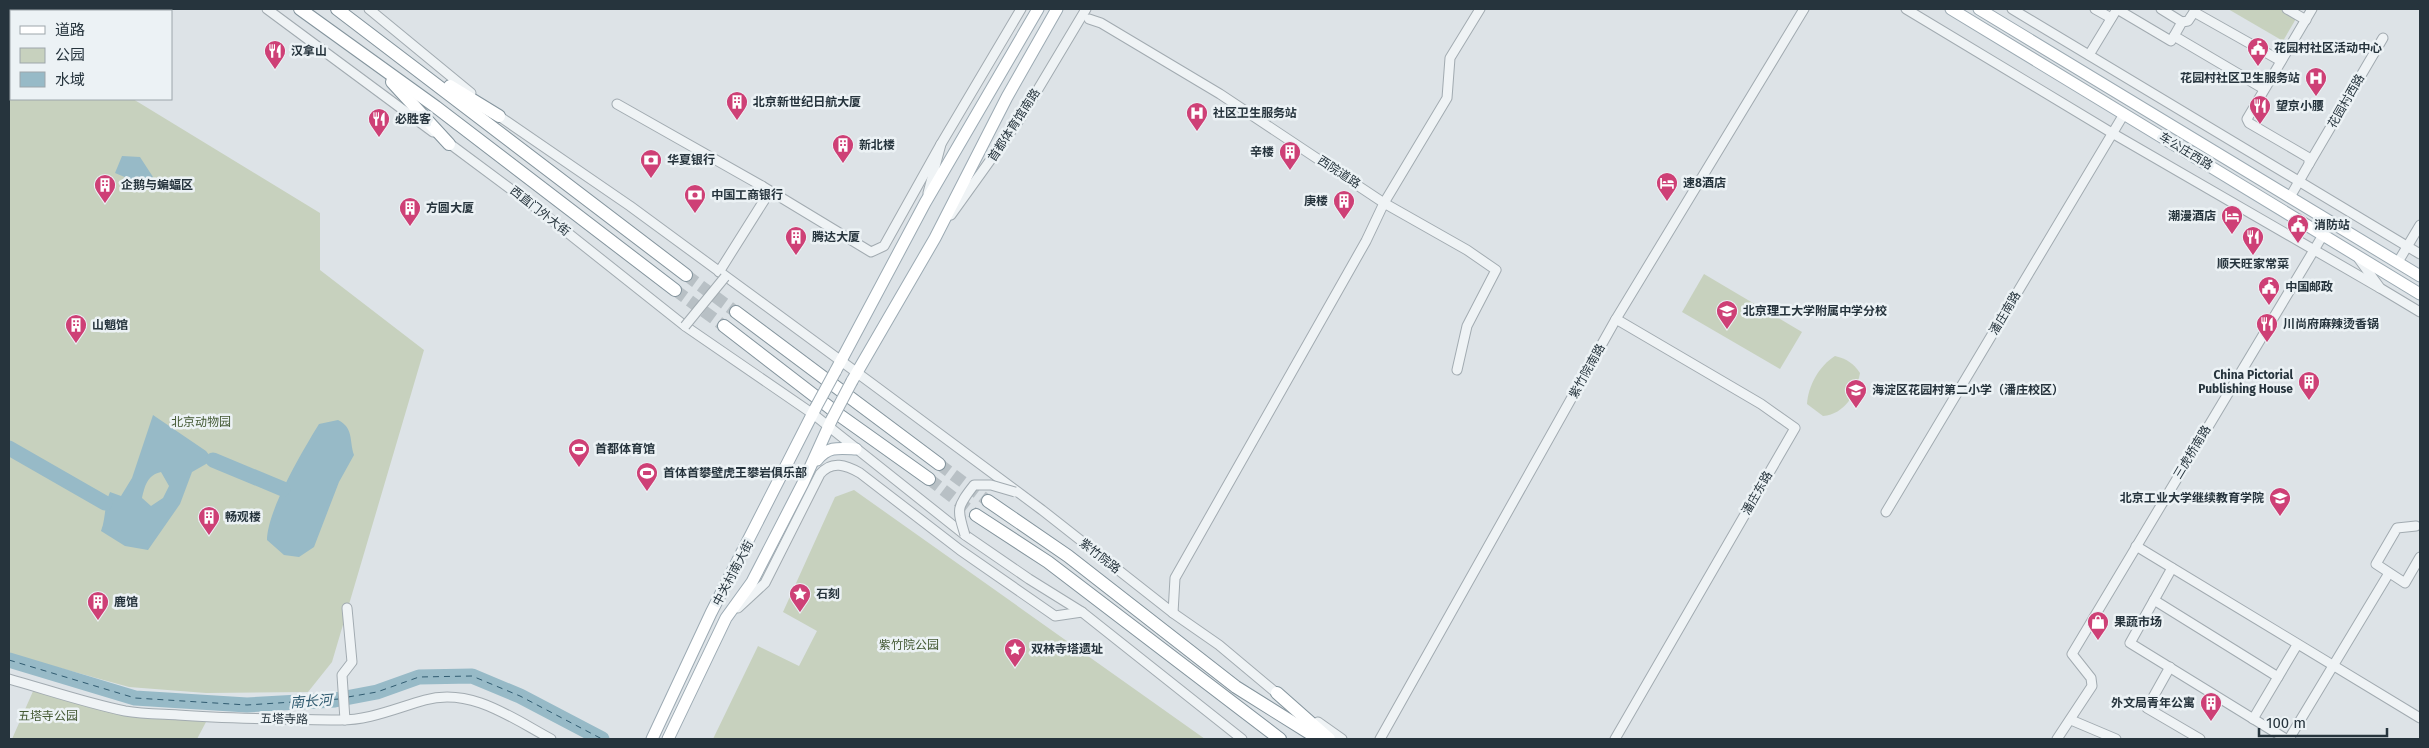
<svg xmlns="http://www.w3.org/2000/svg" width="2429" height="748" viewBox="0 0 2429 748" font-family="'Fira Sans','Noto Sans SC',sans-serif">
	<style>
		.green { fill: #c7d1be }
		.water { fill: #97bac7; fill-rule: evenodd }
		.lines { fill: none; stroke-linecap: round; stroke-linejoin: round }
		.river { stroke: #97bac7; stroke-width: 15 }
		.ferry { stroke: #315c71; stroke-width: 1; stroke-dasharray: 6 5; stroke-linecap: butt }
		.highway-tunnel { stroke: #b8c0c5; stroke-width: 12; stroke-dasharray: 12 6; stroke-linecap: butt }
		.minor-casing { stroke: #a2abb1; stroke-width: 11 }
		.major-casing { stroke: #9caab3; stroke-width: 13 }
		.highway-casing { stroke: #84949d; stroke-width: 14 }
		.minor { stroke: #eff3f5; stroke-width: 9 }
		.major { stroke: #fff; stroke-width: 11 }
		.highway { stroke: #fff; stroke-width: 12 }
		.minor-bridge-casing { stroke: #a2abb1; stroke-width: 11; stroke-linecap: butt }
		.major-bridge-casing { stroke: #9caab3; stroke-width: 13; stroke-linecap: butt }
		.minor-bridge { stroke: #eff3f5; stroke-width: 9 }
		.major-bridge { stroke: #fff; stroke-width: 11 }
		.labels { text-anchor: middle; stroke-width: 5; stroke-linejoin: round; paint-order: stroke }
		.poi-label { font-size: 12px; font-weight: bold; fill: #26343d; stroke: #ecf2f5; text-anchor: start }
		.street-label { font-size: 12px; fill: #26343d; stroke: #ecf2f5 }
		.park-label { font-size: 12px; fill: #435934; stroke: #ecf2f5 }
		.water-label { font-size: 14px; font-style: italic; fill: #315c71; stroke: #ecf2f5 }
	</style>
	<rect width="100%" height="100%" fill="#dde3e7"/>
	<!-- green -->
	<g class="green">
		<polygon points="2228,9 2283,9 2297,17 2283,41"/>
		<polygon points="9,22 11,24 11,99 133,99 320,213 320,270 424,350 332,662 308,692 206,693 129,687 9,654"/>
		<polygon points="1704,274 1802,332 1780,369 1682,312"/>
		<path d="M 1835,356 C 1847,359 1853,363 1860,373 C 1856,394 1845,414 1823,416 L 1807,404 C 1808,386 1819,366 1835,356 Z"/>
		<polygon points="854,490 1205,739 713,739 758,646 799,666 817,631 783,612 835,497"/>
		<polygon points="34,689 124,713 206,722 197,739 12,739"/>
	</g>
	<!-- water -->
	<g class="water">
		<polygon points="122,156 140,157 153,177 138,189 127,178 115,173"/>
		<path d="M 153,415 L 206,451 L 213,460 L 192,472 L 180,504 L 148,550 L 125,546 L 101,531 C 106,518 104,505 110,492 L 121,496 L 132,478 ZM 161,472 L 169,486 L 163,498 L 151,506 L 142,498 C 145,486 147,475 161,472 Z"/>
		<path d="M 338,420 C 354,428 349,440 354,455 L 339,482 L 314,547 L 299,557 L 284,555 L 267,540 C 267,511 303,450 319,424 Z"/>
	</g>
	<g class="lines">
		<!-- river -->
		<g class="river">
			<polyline points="9,448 105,503"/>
			<polyline points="213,460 283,489"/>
			<polyline points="9,660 135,698 247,705 335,700 377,692 419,677 472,676 520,696 602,739"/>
		</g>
		<!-- ferry -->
		<g class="ferry">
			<polyline points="9,660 135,698 247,705 339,699"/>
			<polyline points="348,697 377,692 419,677 472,676 520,696 602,739"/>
		</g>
		<!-- highway-tunnel -->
		<g class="highway-tunnel">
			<polyline points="686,275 736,312"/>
			<polyline points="675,290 724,326"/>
			<polyline points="939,464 988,501"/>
			<polyline points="929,479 976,515"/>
		</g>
		<!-- minor casing -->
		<g class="minor-casing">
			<g id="minor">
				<polyline points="267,9 433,132"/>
				<polyline points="369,9 471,93"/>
				<polyline points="1906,9 2112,133 2380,288"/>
				<polyline points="2012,9 2420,254"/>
				<polyline points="2095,9 2111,18"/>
				<polyline points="2117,9 2171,41 2174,36"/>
				<polyline points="2161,9 2182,22"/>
				<polyline points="2196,9 2194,12 2281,61"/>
				<polyline points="2287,9 2306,20"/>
				<polyline points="2194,12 2188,21 2182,22 2174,36 2264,89"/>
				<polyline points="1089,19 1101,23 1220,94 1384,203 1467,250 1496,270 1467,326 1457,370"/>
				<polyline points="2089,55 2117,9"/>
				<polyline points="617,104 762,186 871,252 884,246 941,144"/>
				<polyline points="496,114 630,206 871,383 1042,510 1173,613 1219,645 1280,696"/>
				<polyline points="446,141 544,214 685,326 813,414 965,535 1029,579 1082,612 1242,739"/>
				<polyline points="2309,164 2383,38"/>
				<polyline points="928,193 941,144 1021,9"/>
				<polyline points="2290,197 2309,164 2309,158 2249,123 2247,119 2312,9"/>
				<polyline points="951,215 1022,116 1086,9"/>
				<polyline points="2359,259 2380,288 2420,312"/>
				<polyline points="2398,262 2420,225"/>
				<polyline points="719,272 765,199 762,186"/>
				<polyline points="1886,512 2124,114"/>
				<polyline points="2416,526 2397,528 2376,564 2405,583 2420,557"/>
				<polyline points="2136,546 2420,718"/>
				<polyline points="2172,568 2130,643 2286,739"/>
				<polyline points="2154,600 2278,677"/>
				<path d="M 738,608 L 765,583 L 820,474 C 832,460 846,465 860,473 L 960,550 L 1055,616 L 1082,612"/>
				<polyline points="1173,613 1175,578 1366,241 1384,203 1447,98 1450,58 1480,9"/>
				<polyline points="2170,667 2147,708 2200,739"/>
				<path d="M 9,679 C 48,690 86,703 125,711 C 142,714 161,714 178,715 C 231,719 284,719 337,720 C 368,721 396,708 425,700 C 471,687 512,718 551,739"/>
				<polyline points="2253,719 2297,645"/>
				<polyline points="345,720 342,675 352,662 347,608"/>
				<polyline points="2071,720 2116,739"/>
				<polyline points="1318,722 1342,739"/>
				<polyline points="1380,739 1616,319 1804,9"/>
				<polyline points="1615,739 1795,428 1761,404 1616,319"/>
				<polyline points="2057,739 2092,686 2091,678 2072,654 2323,235"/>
				<polyline points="2289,739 2389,573"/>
			</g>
		</g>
		<!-- major casing -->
		<g class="major-casing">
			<g id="major">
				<polyline points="1951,9 2420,294"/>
				<polyline points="1979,9 2420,276"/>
				<polyline points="835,372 925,203 1038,9"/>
				<polyline points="852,381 935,238 1007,97 1057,9"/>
				<path d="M 817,460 C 828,446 839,448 856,449"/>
				<polyline points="652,739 711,613 816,407"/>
				<polyline points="668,739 726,618 752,582 803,483 832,419"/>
			</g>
		</g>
		<!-- highway casing -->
		<g class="highway-casing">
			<g id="highway">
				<polyline points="300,9 436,107 675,290"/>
				<polyline points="337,9 686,275"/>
				<polyline points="392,82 449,144"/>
				<polyline points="450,86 499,116"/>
				<polyline points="736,312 939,464"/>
				<polyline points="724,326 842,417 929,479"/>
				<polyline points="988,501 1068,556 1236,687 1319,739"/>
				<polyline points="976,515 1048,562 1280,739"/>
				<polyline points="1277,693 1329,739"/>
			</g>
		</g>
		<!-- minor -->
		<use href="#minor" class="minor"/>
		<!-- major -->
		<use href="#major" class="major"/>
		<!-- highway -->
		<use href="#highway" class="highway"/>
		<!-- minor-bridge casing -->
		<g class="minor-bridge-casing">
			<g id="minor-bridge">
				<polyline points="685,326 725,277"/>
				<path d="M 965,535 C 957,509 956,508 974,485 L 991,485 L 1015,492"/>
			</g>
		</g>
		<!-- major-bridge casing -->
		<g class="major-bridge-casing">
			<g id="major-bridge">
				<polyline points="816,407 835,372"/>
				<polyline points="832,419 852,381"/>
			</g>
		</g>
		<!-- minor-bridge -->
		<use href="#minor-bridge" class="minor-bridge"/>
		<!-- major-bridge -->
		<use href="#major-bridge" class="major-bridge"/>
	</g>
	<!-- icons -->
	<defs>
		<g id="civic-pin" transform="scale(1.125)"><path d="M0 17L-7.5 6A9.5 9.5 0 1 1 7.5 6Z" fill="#ce4076" stroke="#ecf2f5"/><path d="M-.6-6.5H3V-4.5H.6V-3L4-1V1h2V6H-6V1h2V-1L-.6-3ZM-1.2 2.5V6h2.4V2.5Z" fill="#fff"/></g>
		<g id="restaurant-pin" transform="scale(1.125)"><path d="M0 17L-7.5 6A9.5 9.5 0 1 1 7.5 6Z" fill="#ce4076" stroke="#ecf2f5"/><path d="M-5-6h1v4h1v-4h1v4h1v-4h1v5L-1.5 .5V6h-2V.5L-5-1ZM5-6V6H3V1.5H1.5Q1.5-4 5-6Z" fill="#fff"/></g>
		<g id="hospital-pin" transform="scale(1.125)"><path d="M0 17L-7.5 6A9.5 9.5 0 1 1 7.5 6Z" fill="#ce4076" stroke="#ecf2f5"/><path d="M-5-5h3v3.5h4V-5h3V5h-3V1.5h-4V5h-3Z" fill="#fff"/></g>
		<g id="building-pin" transform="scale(1.125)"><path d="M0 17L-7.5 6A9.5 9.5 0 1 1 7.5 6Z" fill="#ce4076" stroke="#ecf2f5"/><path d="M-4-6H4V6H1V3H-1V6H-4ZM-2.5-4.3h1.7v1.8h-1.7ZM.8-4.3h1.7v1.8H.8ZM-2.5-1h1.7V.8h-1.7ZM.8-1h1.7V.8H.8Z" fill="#fff"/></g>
		<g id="bank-pin" transform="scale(1.125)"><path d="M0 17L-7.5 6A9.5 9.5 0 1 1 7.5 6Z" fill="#ce4076" stroke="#ecf2f5"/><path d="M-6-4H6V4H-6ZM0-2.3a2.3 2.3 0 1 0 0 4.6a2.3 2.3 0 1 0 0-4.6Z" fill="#fff"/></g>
		<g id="hotel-pin" transform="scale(1.125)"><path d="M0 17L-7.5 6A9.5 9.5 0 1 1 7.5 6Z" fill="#ce4076" stroke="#ecf2f5"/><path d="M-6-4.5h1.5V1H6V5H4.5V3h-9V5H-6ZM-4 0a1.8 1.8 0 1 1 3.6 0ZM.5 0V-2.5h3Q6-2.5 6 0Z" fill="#fff"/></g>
		<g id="school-pin" transform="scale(1.125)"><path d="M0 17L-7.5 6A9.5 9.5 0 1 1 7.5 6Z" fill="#ce4076" stroke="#ecf2f5"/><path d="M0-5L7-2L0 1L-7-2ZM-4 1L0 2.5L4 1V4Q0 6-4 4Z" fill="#fff"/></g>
		<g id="stadium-pin" transform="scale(1.125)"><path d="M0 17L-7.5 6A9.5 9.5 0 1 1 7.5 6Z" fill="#ce4076" stroke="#ecf2f5"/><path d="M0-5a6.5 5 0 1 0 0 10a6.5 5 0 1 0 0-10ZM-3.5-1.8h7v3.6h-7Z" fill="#fff"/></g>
		<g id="university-pin" transform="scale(1.125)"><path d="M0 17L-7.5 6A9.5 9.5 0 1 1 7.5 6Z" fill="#ce4076" stroke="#ecf2f5"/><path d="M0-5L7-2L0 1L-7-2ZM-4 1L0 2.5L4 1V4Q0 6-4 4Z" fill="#fff"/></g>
		<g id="sight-pin" transform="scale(1.125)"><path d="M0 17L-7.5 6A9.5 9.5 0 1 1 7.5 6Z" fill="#ce4076" stroke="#ecf2f5"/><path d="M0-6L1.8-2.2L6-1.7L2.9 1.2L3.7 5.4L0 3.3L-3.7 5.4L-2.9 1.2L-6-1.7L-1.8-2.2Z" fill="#fff"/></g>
		<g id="shop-pin" transform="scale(1.125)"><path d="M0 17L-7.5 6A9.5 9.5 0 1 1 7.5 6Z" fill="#ce4076" stroke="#ecf2f5"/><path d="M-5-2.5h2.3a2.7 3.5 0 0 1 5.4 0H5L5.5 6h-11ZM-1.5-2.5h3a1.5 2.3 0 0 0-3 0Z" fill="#fff"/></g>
	</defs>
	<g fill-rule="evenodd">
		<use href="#civic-pin" x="2258" y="48"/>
		<use href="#restaurant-pin" x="275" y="51"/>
		<use href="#hospital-pin" x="2316" y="78"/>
		<use href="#building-pin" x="737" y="102"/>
		<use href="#restaurant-pin" x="2260" y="106"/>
		<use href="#hospital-pin" x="1197" y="113"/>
		<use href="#restaurant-pin" x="379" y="119"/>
		<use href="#building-pin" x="843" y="145"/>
		<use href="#building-pin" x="1290" y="152"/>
		<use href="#bank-pin" x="651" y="160"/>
		<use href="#hotel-pin" x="1667" y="183"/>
		<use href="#building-pin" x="105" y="185"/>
		<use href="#bank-pin" x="695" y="195"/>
		<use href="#building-pin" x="1344" y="201"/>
		<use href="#building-pin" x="410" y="208"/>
		<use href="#hotel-pin" x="2232" y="216"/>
		<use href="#civic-pin" x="2298" y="225"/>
		<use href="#building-pin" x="796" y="237"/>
		<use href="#restaurant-pin" x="2253" y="237"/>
		<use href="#civic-pin" x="2269" y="287"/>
		<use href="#school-pin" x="1727" y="311"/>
		<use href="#restaurant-pin" x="2267" y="324"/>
		<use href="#building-pin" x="76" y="325"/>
		<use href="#building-pin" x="2309" y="382"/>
		<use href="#school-pin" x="1856" y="390"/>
		<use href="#stadium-pin" x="579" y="449"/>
		<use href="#stadium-pin" x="647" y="473"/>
		<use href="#university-pin" x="2280" y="498"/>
		<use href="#building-pin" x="209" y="517"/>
		<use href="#sight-pin" x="800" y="594"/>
		<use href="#building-pin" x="98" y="602"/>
		<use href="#shop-pin" x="2098" y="622"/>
		<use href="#sight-pin" x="1015" y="649"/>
		<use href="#building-pin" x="2211" y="703"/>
	</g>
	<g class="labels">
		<!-- poi labels -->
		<g class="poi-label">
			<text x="2274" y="52">花园村社区活动中心</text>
			<text x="291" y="55">汉拿山</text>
			<text x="2300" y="82" text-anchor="end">花园村社区卫生服务站</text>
			<text x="753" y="106">北京新世纪日航大厦</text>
			<text x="2276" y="110">望京小腰</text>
			<text x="1213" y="117">社区卫生服务站</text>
			<text x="395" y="123">必胜客</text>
			<text x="859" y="149">新北楼</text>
			<text x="1274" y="156" text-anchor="end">辛楼</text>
			<text x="667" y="164">华夏银行</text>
			<text x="1683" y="187">速8酒店</text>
			<text x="121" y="189">企鹅与蝙蝠区</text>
			<text x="711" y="199">中国工商银行</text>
			<text x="1328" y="205" text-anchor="end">庚楼</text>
			<text x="426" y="212">方圆大厦</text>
			<text x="2216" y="220" text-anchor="end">潮漫酒店</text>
			<text x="2314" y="229">消防站</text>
			<text x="812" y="241">腾达大厦</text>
			<text x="2253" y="268" text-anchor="middle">顺天旺家常菜</text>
			<text x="2285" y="291">中国邮政</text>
			<text x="1743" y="315">北京理工大学附属中学分校</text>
			<text x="2283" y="328">川尚府麻辣烫香锅</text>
			<text x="92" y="329">山魈馆</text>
			<text x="2293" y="379" text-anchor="end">China Pictorial<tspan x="2293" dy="14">Publishing House</tspan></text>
			<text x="1872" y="394">海淀区花园村第二小学（潘庄校区）</text>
			<text x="595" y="453">首都体育馆</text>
			<text x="663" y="477">首体首攀壁虎王攀岩俱乐部</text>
			<text x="2264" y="502" text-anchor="end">北京工业大学继续教育学院</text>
			<text x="225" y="521">畅观楼</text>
			<text x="816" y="598">石刻</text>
			<text x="114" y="606">鹿馆</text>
			<text x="2114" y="626">果蔬市场</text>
			<text x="1031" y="653">双林寺塔遗址</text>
			<text x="2195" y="707" text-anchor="end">外文局青年公寓</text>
		</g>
		<!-- street labels -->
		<g class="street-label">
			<text transform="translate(2346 101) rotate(-60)" y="4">花园村西路</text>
			<text transform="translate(1014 125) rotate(-57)" y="4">首都体育馆南路</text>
			<text transform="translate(2186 151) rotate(31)" y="4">车公庄西路</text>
			<text transform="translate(1339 172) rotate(33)" y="4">西院道路</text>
			<text transform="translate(540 211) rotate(38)" y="4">西直门外大街</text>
			<text transform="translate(2005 313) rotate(-59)" y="4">潘庄南路</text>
			<text transform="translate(1587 371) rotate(-61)" y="4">紫竹院南路</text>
			<text transform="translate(2192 452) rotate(-59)" y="4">三虎桥南路</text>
			<text transform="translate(1757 493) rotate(-60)" y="4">潘庄东路</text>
			<text transform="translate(1100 556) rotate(38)" y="4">紫竹院路</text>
			<text transform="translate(733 573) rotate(-62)" y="4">中关村南大街</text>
			<text transform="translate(284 719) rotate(1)" y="4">五塔寺路</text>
		</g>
		<!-- park labels -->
		<g class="park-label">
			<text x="201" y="426">北京动物园</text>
			<text x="909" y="649">紫竹院公园</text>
			<text x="48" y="720">五塔寺公园</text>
		</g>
		<!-- water labels -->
		<g class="water-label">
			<text transform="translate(311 701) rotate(-4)" y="5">南长河</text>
		</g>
	</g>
	<!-- border -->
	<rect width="2429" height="748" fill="none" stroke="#26343d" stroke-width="20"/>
	<!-- legend -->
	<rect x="10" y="10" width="162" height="90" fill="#ecf2f5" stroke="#9da6ab"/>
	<rect x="20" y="26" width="25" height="8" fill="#ffffff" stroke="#9da6ab"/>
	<text x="55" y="35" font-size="15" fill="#26343d">道路</text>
	<rect x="20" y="48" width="25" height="15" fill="#c7d1be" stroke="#9da6ab"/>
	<text x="55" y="60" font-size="15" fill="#26343d">公园</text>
	<rect x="20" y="72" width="25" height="15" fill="#97bac7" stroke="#9da6ab"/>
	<text x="55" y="85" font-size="15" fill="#26343d">水域</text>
	<!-- scale -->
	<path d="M2259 728v8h128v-8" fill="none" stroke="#26343d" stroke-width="2.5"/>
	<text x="2266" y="728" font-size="15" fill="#26343d" stroke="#ecf2f5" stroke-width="4" paint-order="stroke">100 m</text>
</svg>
